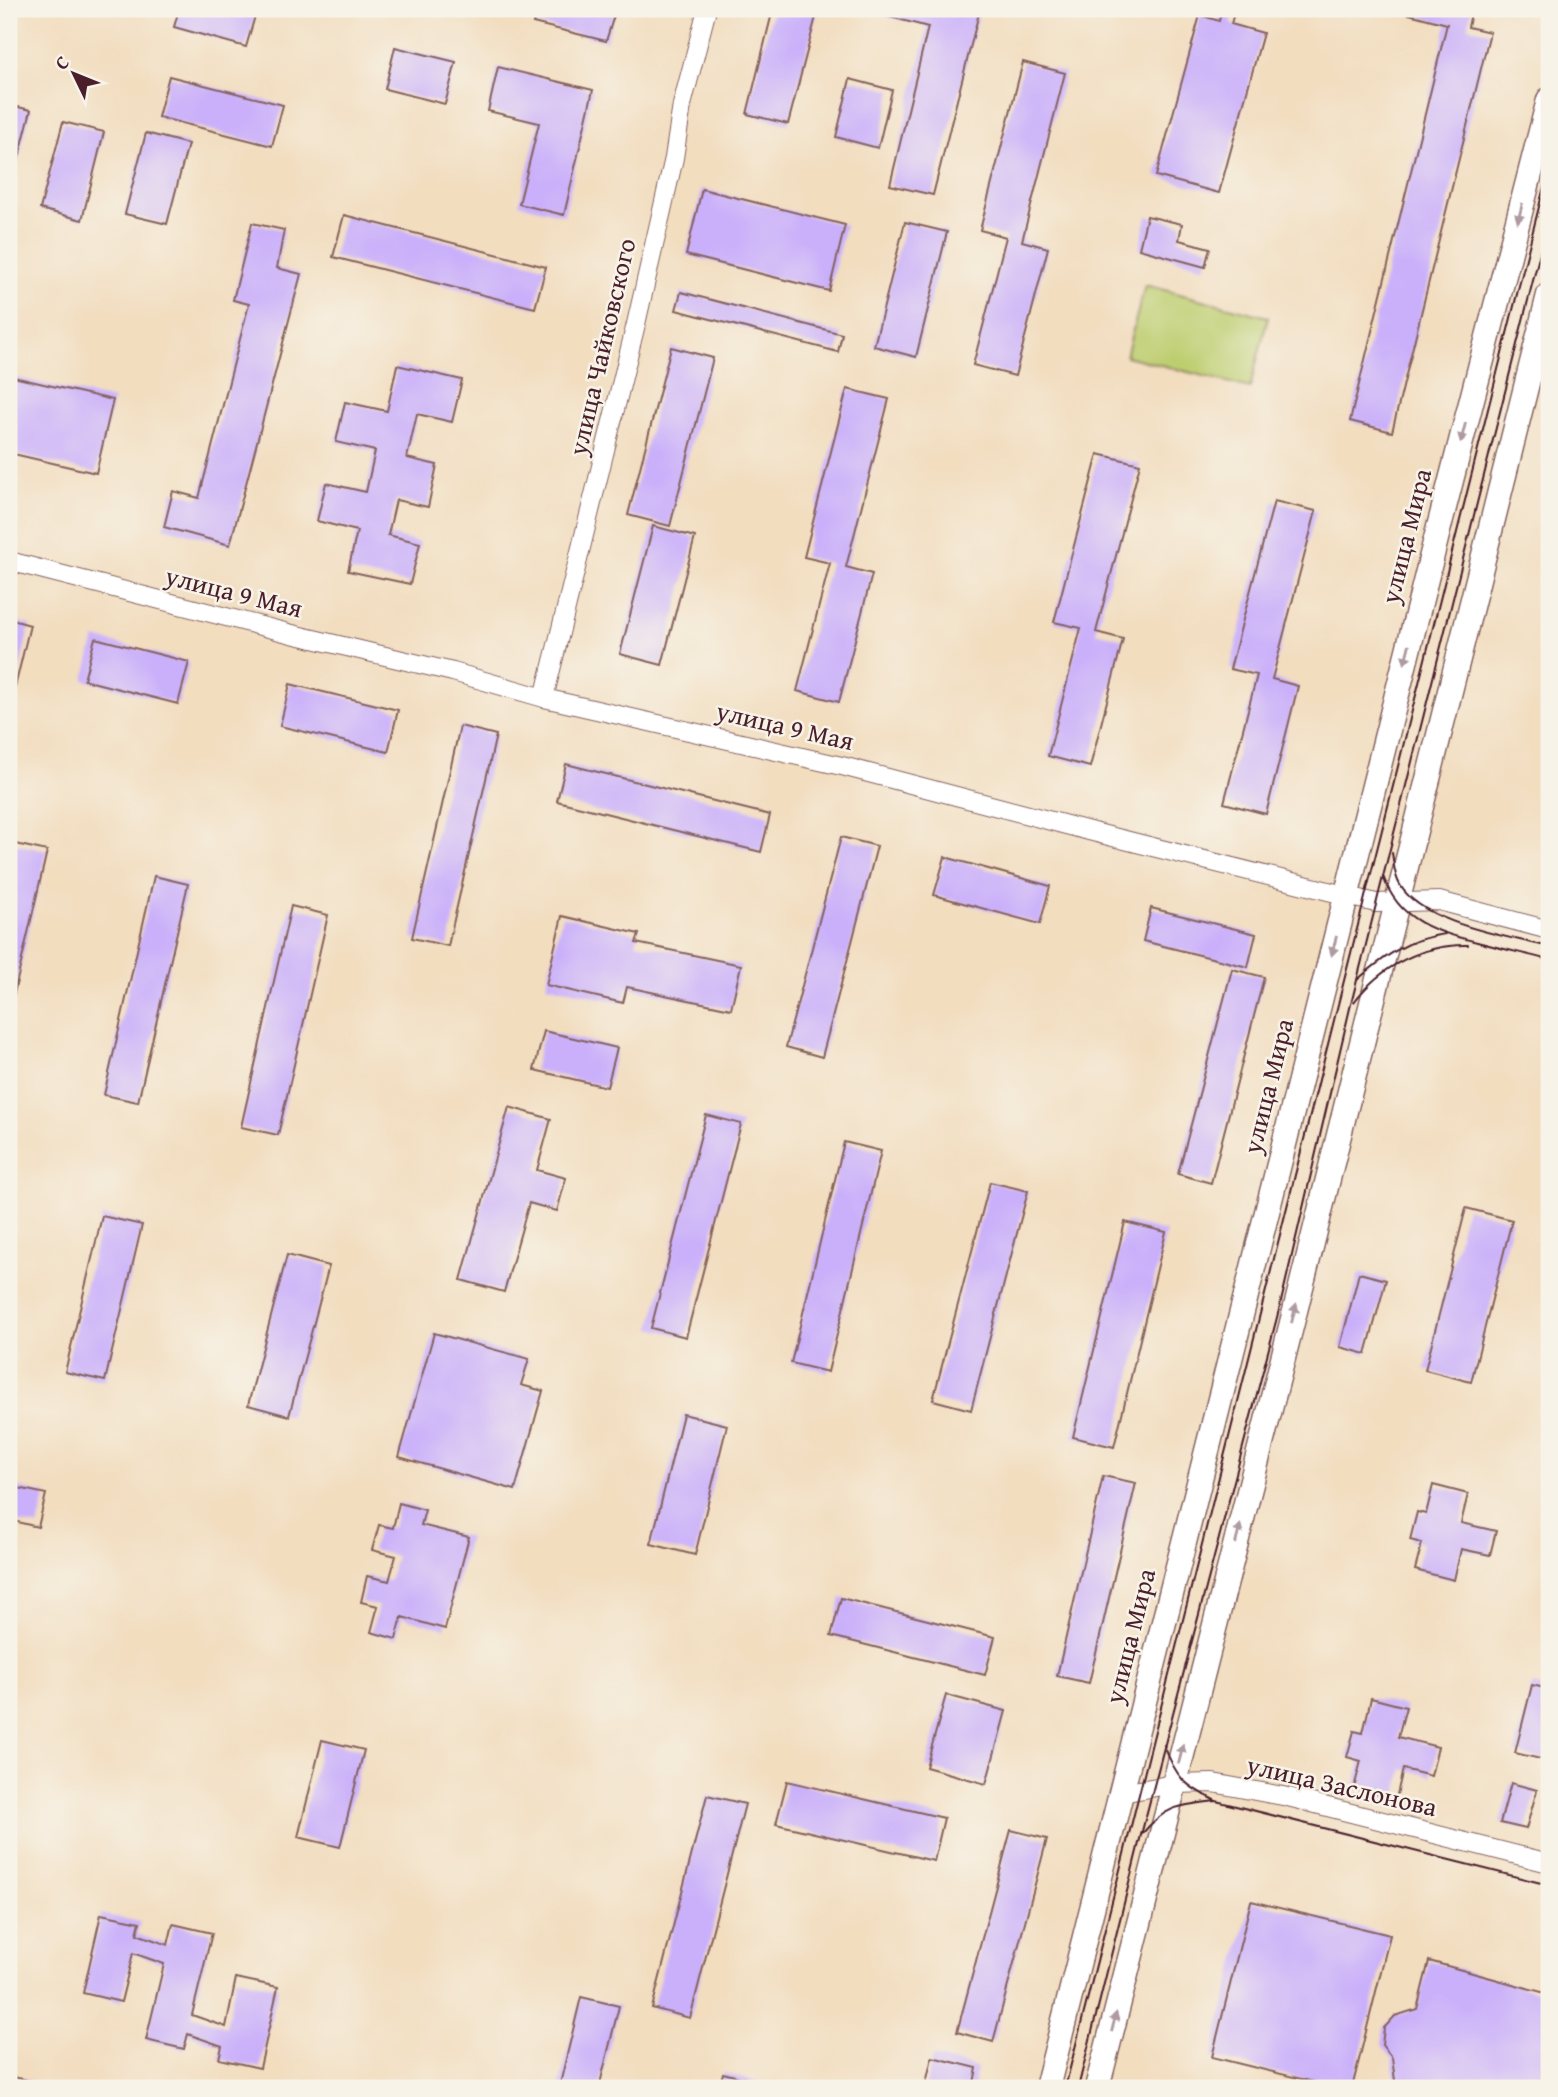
<svg xmlns="http://www.w3.org/2000/svg" width="1558" height="2097" viewBox="0 0 1558 2097" font-family="'Gentium Book Plus',serif">
	<style>
		.green { fill: #bdce70; stroke: #84764e; stroke-width: 2 }
		.building { fill: #cab0fa }
		.lines { fill: none; stroke-linecap: round; stroke-linejoin: round }
		.street-casing { stroke: #85625f; stroke-width: 20 }
		.secondary-casing { stroke: #85625f; stroke-width: 27 }
		.street { stroke: #fff; stroke-width: 18 }
		.secondary { stroke: #fff; stroke-width: 24 }
		.tram { stroke: #4a1f2b; stroke-width: 2 }
		.oneway { fill: #ae9aa0 }
		.labels { text-anchor: middle; stroke-width: 5; stroke-linejoin: round; paint-order: stroke }
		.street-label { font-size: 26px; fill: #4a1f2b; stroke: #f7f3e8 }
	</style>
	<rect width="100%" height="100%" fill="#f7f3e8"/>
	<filter id="ink" filterUnits="userSpaceOnUse"><feTurbulence type="fractalNoise" baseFrequency=".0143" numOctaves="2"/><feDisplacementMap in="SourceGraphic" scale="14" xChannelSelector="R" yChannelSelector="G"/><feConvolveMatrix kernelMatrix="1 2 1 2 8 2 1 2 1" color-interpolation-filters="sRGB"/></filter>
	<filter id="wash" filterUnits="userSpaceOnUse"><feTurbulence type="fractalNoise" baseFrequency=".00686" numOctaves="4" result="noise"/><feDisplacementMap in="SourceGraphic" scale="28" xChannelSelector="R" yChannelSelector="G"/><feGaussianBlur stdDeviation="1.57" result="paint"/><feColorMatrix in="noise" values="0 0 0 0 0 0 0 0 0 0 0 0 0 0 0 0 0 1.4 0 .05"/><feComposite in="paint" operator="in"/></filter>
	<g filter="url(#wash)">
		<rect width="100%" height="100%" fill="#f2ddbf"/>
		<!-- green -->
		<polygon class="green" points="1145,285 1268,317 1250,388 1126,356"/>
		<g id="blocks">
			<!-- building -->
			<g class="building">
				<polygon points="179,9 257,9 246,47 174,27"/>
				<polygon points="537,9 616,9 606,41 533,23"/>
				<polygon points="773,9 818,9 788,124 747,114"/>
				<polygon points="880,9 980,9 933,195 890,185 928,27 879,14"/>
				<polygon points="1222,9 1235,9 1231,24 1263,33 1219,193 1156,176 1200,15 1219,21"/>
				<polygon points="1390,9 1472,9 1468,27 1490,32 1392,432 1350,421 1447,24"/>
				<polygon points="395,47 456,62 445,104 385,89"/>
				<polygon points="1023,62 1065,73 1022,241 1048,248 1015,376 973,365 1006,237 980,230"/>
				<polygon points="498,67 593,90 564,215 519,204 539,123 488,111"/>
				<polygon points="169,76 283,105 272,146 158,117"/>
				<polygon points="850,79 892,90 878,148 836,137"/>
				<polygon points="9,105 31,110 10,193 9,193"/>
				<polygon points="63,122 104,132 82,220 40,209"/>
				<polygon points="146,133 188,144 167,224 125,214"/>
				<polygon points="702,189 845,225 829,291 686,255"/>
				<polygon points="344,215 546,267 535,308 333,257"/>
				<polygon points="1147,216 1182,224 1179,240 1210,248 1205,267 1139,249"/>
				<polygon points="905,222 947,232 916,357 874,346"/>
				<polygon points="252,223 284,230 277,268 301,274 230,545 164,527 173,491 199,498 249,304 233,300"/>
				<polygon points="681,292 842,334 838,352 676,310"/>
				<polygon points="671,347 713,358 670,526 628,515"/>
				<polygon points="397,365 462,380 452,422 417,414 407,458 437,465 428,507 396,500 388,535 420,543 410,584 348,571 357,531 317,521 326,483 366,492 375,451 336,442 345,402 387,411"/>
				<polygon points="9,376 113,400 96,473 9,453"/>
				<polygon points="847,389 889,399 846,567 872,574 839,702 797,691 830,563 804,557"/>
				<polygon points="1098,454 1140,464 1096,632 1123,639 1090,767 1048,756 1081,628 1054,622"/>
				<polygon points="1274,501 1316,511 1272,679 1298,686 1266,814 1224,803 1257,675 1230,669"/>
				<polygon points="653,526 695,537 662,665 620,654"/>
				<polygon points="9,619 30,625 10,708 9,708"/>
				<polygon points="95,638 189,662 178,704 84,680"/>
				<polygon points="290,684 398,710 388,752 280,726"/>
				<polygon points="460,726 496,735 448,946 412,938"/>
				<polygon points="566,764 770,815 761,852 557,801"/>
				<polygon points="841,837 877,846 822,1057 786,1047"/>
				<polygon points="11,843 47,851 10,1011 9,854"/>
				<polygon points="945,857 1050,886 1040,924 934,895"/>
				<polygon points="154,876 188,884 138,1102 104,1095"/>
				<polygon points="291,906 328,915 278,1135 241,1127"/>
				<polygon points="1151,908 1256,934 1248,967 1143,941"/>
				<polygon points="562,916 639,934 636,943 741,965 731,1009 627,987 623,1003 546,985"/>
				<polygon points="1232,969 1264,977 1211,1183 1178,1174"/>
				<polygon points="544,1031 617,1048 607,1087 534,1070"/>
				<polygon points="509,1107 551,1119 537,1170 566,1178 557,1211 529,1203 504,1292 461,1280"/>
				<polygon points="706,1115 741,1124 686,1337 651,1328"/>
				<polygon points="844,1142 881,1151 828,1372 791,1363"/>
				<polygon points="990,1182 1028,1191 971,1410 933,1400"/>
				<polygon points="1466,1208 1512,1220 1471,1382 1425,1370"/>
				<polygon points="102,1216 142,1225 105,1381 65,1372"/>
				<polygon points="1125,1222 1166,1232 1114,1447 1073,1437"/>
				<polygon points="287,1255 329,1266 289,1416 248,1405"/>
				<polygon points="1359,1273 1386,1280 1366,1354 1340,1347"/>
				<polygon points="434,1333 529,1359 521,1385 543,1391 515,1490 399,1457"/>
				<polygon points="683,1414 727,1425 695,1555 651,1544"/>
				<polygon points="1103,1476 1136,1483 1089,1683 1057,1676"/>
				<polygon points="1433,1485 1468,1494 1461,1523 1496,1531 1490,1555 1461,1549 1454,1580 1415,1570 1422,1543 1410,1540 1417,1512 1426,1514"/>
				<polygon points="9,1486 46,1494 38,1527 9,1520"/>
				<polygon points="399,1503 425,1510 421,1525 469,1537 445,1629 402,1617 396,1639 371,1632 378,1606 361,1602 367,1576 389,1581 396,1556 372,1550 379,1525 393,1528"/>
				<polygon points="841,1598 995,1637 985,1675 831,1636"/>
				<polygon points="1532,1685 1549,1689 1549,1761 1515,1753"/>
				<polygon points="946,1695 1006,1711 986,1784 926,1767"/>
				<polygon points="1371,1698 1406,1707 1398,1737 1438,1747 1431,1776 1403,1769 1396,1799 1354,1788 1361,1761 1347,1757 1354,1731 1363,1733"/>
				<polygon points="322,1740 364,1750 340,1847 298,1837"/>
				<polygon points="787,1781 944,1818 934,1861 776,1824"/>
				<polygon points="1511,1783 1537,1790 1526,1829 1500,1823"/>
				<polygon points="707,1795 745,1804 690,2018 652,2008"/>
				<polygon points="1011,1830 1047,1839 993,2042 957,2032"/>
				<polygon points="1251,1901 1390,1935 1352,2088 1338,2088 1212,2057"/>
				<polygon points="101,1914 140,1922 137,1934 168,1945 173,1924 212,1933 192,2015 226,2027 236,1978 278,1987 260,2068 219,2059 222,2046 188,2034 184,2049 146,2040 164,1964 133,1953 121,2002 83,1993"/>
				<polygon points="1429,1961 1549,1994 1549,2088 1396,2088 1392,2058 1382,2045 1384,2028 1395,2016 1417,2009"/>
				<polygon points="581,1997 619,2006 599,2088 559,2088"/>
				<polygon points="932,2057 977,2068 973,2088 925,2088"/>
				<polygon points="723,2073 763,2083 761,2088 719,2088"/>
				<polygon points="13,2077 47,2084 46,2088 11,2088"/>
			</g>
		</g>
	</g>
	<g filter="url(#ink)">
		<use href="#blocks" fill-opacity="0" stroke="#85625f" stroke-width="2"/>
		<g class="lines">
			<!-- street casing -->
			<g class="street-casing">
				<g id="street">
					<polyline points="9,561 292,634 453,672 544,698 846,767 1093,832 1376,903 1439,901 1549,930"/>
					<polyline points="544,698 636,324 674,158 682,105 707,9"/>
					<polyline points="1121,1793 1174,1784 1213,1783 1288,1797 1549,1863"/>
				</g>
			</g>
			<!-- secondary casing -->
			<g class="secondary-casing">
				<g id="secondary">
					<polyline points="1047,2088 1439,527 1549,100"/>
					<polyline points="1097,2088 1295,1311 1549,295"/>
				</g>
			</g>
			<!-- street -->
			<use href="#street" class="street"/>
			<!-- secondary -->
			<use href="#secondary" class="secondary"/>
			<!-- tram -->
			<g class="tram">
				<path d="M 1392,853 C 1394,864 1394,875 1400,885 C 1423,924 1507,936 1549,947"/>
				<path d="M 1383,876 C 1399,923 1438,932 1481,943 C 1503,949 1526,954 1549,960"/>
				<path d="M 1357,980 C 1385,956 1407,939 1445,934"/>
				<path d="M 1354,1002 C 1381,966 1423,944 1468,945"/>
				<path d="M 1164,1745 C 1176,1778 1185,1786 1216,1801 L 1549,1885"/>
				<path d="M 1142,1834 C 1166,1805 1181,1805 1216,1801"/>
				<polyline points="1065,2088 1549,167"/>
				<polyline points="1078,2088 1141,1835 1280,1306 1350,1008 1549,217"/>
			</g>
		</g>
		<!-- one-way arrows -->
		<defs><path id="oneway-solid" d="M-6-.8H1V-3.2L6.5 0L1 3.2V.8H-6Z" transform="scale(1.75)"/></defs>
		<g class="oneway">
			<use href="#oneway-solid" transform="translate(1520 213) rotate(104)"/>
			<use href="#oneway-solid" transform="translate(1463 433) rotate(104)"/>
			<use href="#oneway-solid" transform="translate(1407 654) rotate(104)"/>
			<use href="#oneway-solid" transform="translate(1334 946) rotate(104)"/>
			<use href="#oneway-solid" transform="translate(1294 1313) rotate(-76)"/>
			<use href="#oneway-solid" transform="translate(1238 1534) rotate(-76)"/>
			<use href="#oneway-solid" transform="translate(1181 1754) rotate(-76)"/>
			<use href="#oneway-solid" transform="translate(1114 2022) rotate(-76)"/>
		</g>
	</g>
	<g class="labels">
		<!-- street labels -->
		<g class="street-label">
			<text transform="translate(602 347) rotate(-77)" y="9">улица Чайковского</text>
			<text transform="translate(1406 536) rotate(-76)" y="9">улица Мира</text>
			<text transform="translate(234 592) rotate(14)" y="9">улица 9 Мая</text>
			<text transform="translate(785 726) rotate(13)" y="9">улица 9 Мая</text>
			<text transform="translate(1268 1086) rotate(-76)" y="9">улица Мира</text>
			<text transform="translate(1130 1636) rotate(-76)" y="9">улица Мира</text>
			<text transform="translate(1342 1786) rotate(13)" y="9">улица Заслонова</text>
		</g>
	</g>
	<!-- margin -->
	<rect width="1558" height="2097" fill="none" stroke="#f7f3e8" stroke-width="35"/>
	<!-- north arrow -->
	<g transform="translate(74 74) rotate(313)" stroke="#f7f3e8" stroke-width="5" paint-order="stroke">
	<path d="M0-5L12 26L0 18L-12 26Z" fill="#4a1f2b"/>
	<text y="-10" font-size="19" font-weight="bold" text-anchor="middle" fill="#4a1f2b">С</text>
	</g>
</svg>
